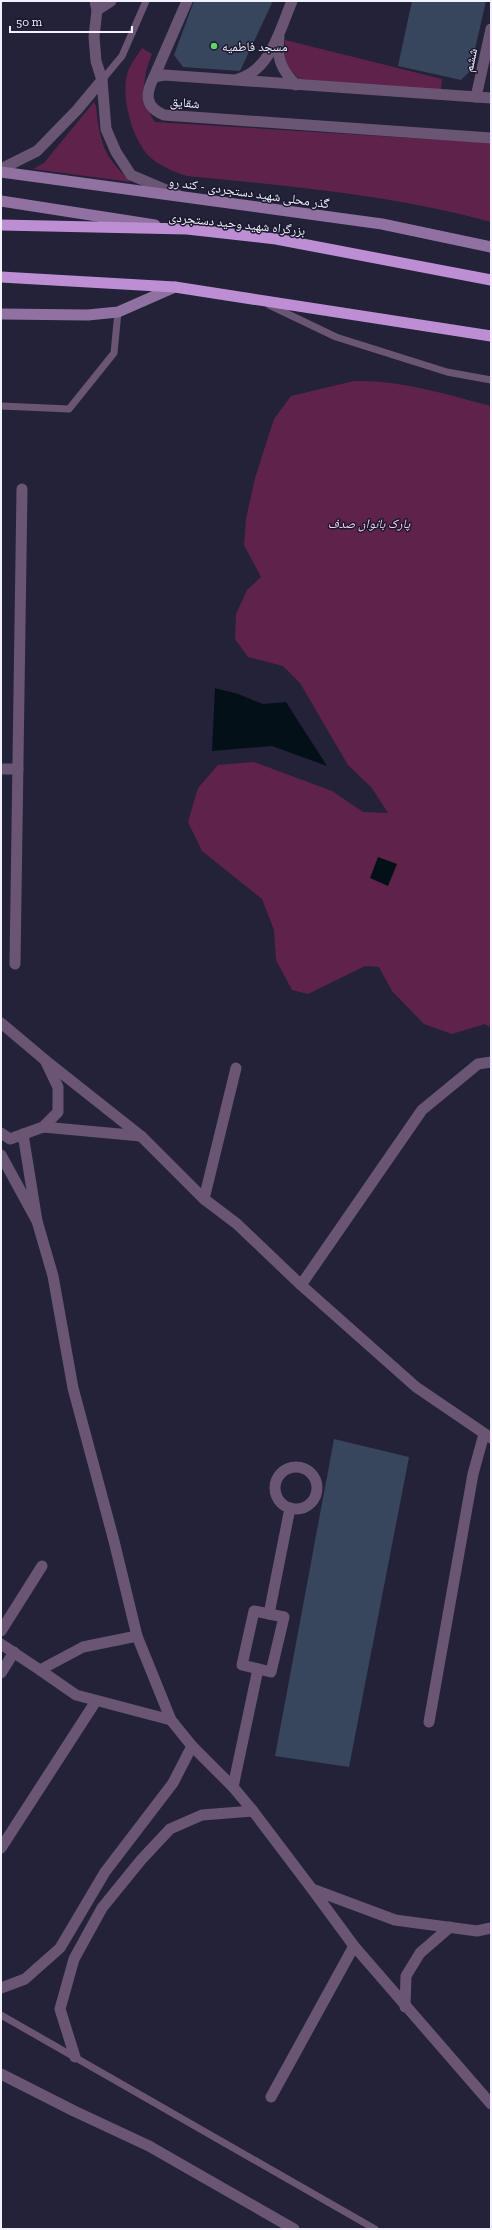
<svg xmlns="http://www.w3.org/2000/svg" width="492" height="2230" viewBox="0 0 492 2230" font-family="'Zilla Slab','Noto Naskh Arabic',serif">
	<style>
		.green { fill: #5f234b }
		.water { fill: #041017 }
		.building { fill: #37465c }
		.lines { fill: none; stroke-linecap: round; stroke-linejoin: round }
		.service { stroke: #6a5674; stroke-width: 7 }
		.minor { stroke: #6a5674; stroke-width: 11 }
		.tertiary { stroke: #6a5674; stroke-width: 11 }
		.secondary { stroke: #9171a1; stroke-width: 11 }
		.trunk { stroke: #be8ed4; stroke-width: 11 }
		.poi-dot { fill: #61d56a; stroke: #1a182e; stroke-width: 1.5 }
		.labels { text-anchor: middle; stroke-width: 3; stroke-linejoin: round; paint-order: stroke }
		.poi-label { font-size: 13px; fill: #f2f2ff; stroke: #1a182e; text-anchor: start }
		.street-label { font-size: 13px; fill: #f2f2ff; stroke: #1a182e }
		.park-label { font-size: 13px; font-style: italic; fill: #facee7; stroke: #1a182e }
	</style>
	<rect width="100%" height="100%" fill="#232239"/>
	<!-- green -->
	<g class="green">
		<path d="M 285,40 L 442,79 L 441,90 L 299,79 C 285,64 283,60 285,40 Z"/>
		<path d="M 142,48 L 152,54 C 142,77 140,101 155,122 L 491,143 L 491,222 C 392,195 289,186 187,176 C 174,172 162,167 151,158 C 133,142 121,99 127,75 C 129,66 137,56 142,48 Z"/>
		<path d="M 94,102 C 98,109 96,115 98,123 C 103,153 110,161 131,182 L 33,169 L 44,163 Z"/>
		<path d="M 354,381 C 401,380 445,394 491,406 L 491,1028 L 485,1024 L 452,1034 L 424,1024 L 392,991 L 379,967 L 365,966 L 308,994 L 292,990 L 276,960 L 274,930 L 262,899 L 202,851 L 188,822 L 198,788 L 218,765 L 254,762 L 332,791 L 363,812 L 388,813 L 372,788 L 348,765 L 300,683 L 283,666 L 248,657 L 235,639 L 236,614 L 247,590 L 261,577 L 244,545 L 246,519 L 255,478 L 274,419 L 291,396 Z"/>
	</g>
	<!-- water -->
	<g class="water">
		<polygon points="215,688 238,694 263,704 286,702 327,766 272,746 212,751"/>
		<polygon points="378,857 397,864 388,886 370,878"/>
	</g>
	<!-- building -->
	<g class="building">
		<polygon points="194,1 273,1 240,71 183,67 174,55"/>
		<polygon points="412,1 486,1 470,71 461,80 398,66"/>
		<polygon points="334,1439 409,1457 349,1767 275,1756"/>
	</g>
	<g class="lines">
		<!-- service -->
		<g class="service">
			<polyline points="102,80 122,56 146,1"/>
			<polyline points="269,305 336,337 447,372 491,380"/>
			<polyline points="1,406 69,409 114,353 118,312"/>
			<polyline points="1,2015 375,2229"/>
		</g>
		<!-- minor -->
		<g class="minor">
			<polyline points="95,1 97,10 94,37 96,61 102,80 106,129 116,152 131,175 178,195"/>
			<polyline points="97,10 111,1"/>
			<path d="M 279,37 C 276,59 282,70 296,85"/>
			<polyline points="154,77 187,1"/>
			<path d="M 238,79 C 271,70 280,29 292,1"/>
			<polyline points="476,97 491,29"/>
			<path d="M 491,98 L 164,75 L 154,77 C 145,94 145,107 164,115 L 491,138"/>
			<polyline points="1,169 37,151 77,110 102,80"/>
			<polyline points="1,769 18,769"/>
			<polyline points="15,964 22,489"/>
			<polyline points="204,1199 236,1068"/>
			<polyline points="301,1285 422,1110 478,1064 491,1062"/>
			<circle cx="296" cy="1488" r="21"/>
			<polygon points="254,1611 284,1617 271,1672 242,1665"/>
			<polyline points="269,1614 290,1508"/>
			<polyline points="1,1631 42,1566"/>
			<polyline points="137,1636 83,1647 40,1670 76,1695 171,1720"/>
			<polyline points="1,1644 40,1670"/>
			<polyline points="1,1673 14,1652"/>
			<polyline points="429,1722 473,1474 484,1434"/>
			<polyline points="233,1787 258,1669"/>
			<polyline points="1,1848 96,1701"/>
			<polyline points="312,1889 354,1946 491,2104"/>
			<polyline points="1,2074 74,2111 149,2146 294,2229"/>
			<polyline points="271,2097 354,1946"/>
		</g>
		<!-- tertiary -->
		<g class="tertiary">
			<polyline points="1,1023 45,1060 58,1087 58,1112 43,1127 10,1139 1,1133"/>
			<polyline points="43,1127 141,1136 45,1060"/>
			<polyline points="141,1136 204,1199 237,1224 301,1285 416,1387 491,1438"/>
			<polyline points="1,1155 37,1221 23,1134"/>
			<polyline points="37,1221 53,1276 73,1388 114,1541 137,1636 171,1720 192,1746 233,1787 253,1811 312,1889 395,1920 477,1931 491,1928"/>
			<polyline points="1,1988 25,1979 60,1948 105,1872 173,1783 192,1746"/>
			<polyline points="405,2007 406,1976 420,1953 450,1927"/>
			<polyline points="75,2057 60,2009 74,1959 102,1908 141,1860 170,1829 202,1815 253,1811"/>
		</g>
		<!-- secondary -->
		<g class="secondary">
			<polyline points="1,172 382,224 491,247"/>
			<polyline points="1,201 155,225"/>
			<polyline points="1,314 88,315 118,312 175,287"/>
		</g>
		<!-- trunk -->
		<g class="trunk">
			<polyline points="1,225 187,229 276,239 491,280"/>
			<polyline points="1,277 175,287 491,336"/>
		</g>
	</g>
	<!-- markers -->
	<circle class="poi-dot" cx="214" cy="46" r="4"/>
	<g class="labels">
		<!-- poi labels -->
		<g class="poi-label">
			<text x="222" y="51">مسجد فاطمیه</text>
		</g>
		<!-- street labels -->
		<g class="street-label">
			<text transform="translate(470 60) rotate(-78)" y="5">ششم</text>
			<text transform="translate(185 102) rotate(5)" y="5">شقایق</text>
			<text transform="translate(249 192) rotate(8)" y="5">گذر محلی شهید دستجردی - کند رو</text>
			<text transform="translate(237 223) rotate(6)" y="5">بزرگراه شهید وحید دستجردی</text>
		</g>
		<!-- park labels -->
		<g class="park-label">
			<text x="369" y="528">پارک بانوان صدف</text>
		</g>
	</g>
	<!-- border -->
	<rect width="492" height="2230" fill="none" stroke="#f2f2ff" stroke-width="4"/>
	<!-- scale -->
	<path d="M10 26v6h122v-6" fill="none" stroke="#f2f2ff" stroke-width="2"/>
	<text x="16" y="26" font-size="12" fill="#f2f2ff" stroke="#1a182e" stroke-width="3" paint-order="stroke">50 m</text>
</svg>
